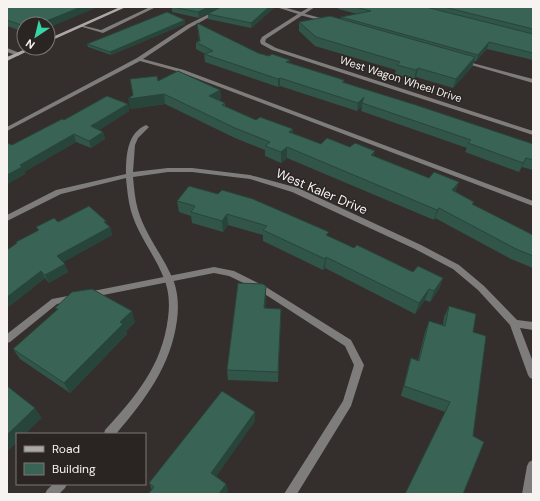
<svg xmlns="http://www.w3.org/2000/svg" width="540" height="501" viewBox="0 0 540 501" font-family="'DM Sans',sans-serif">
	<style>
		.lines { fill: none; stroke-linecap: round; stroke-linejoin: round }
		.lane { fill: #7f7d7c; fill-rule: evenodd }
		.street { fill: #7f7d7c; fill-rule: evenodd }
		.secondary { fill: #aca8a6; fill-rule: evenodd }
		.wall { fill: #315548 }
		.shaded-wall { fill: #28453b }
		.building { fill: #396354; stroke: #28453b }
		.labels { text-anchor: middle; stroke-width: 3; stroke-linejoin: round; paint-order: stroke }
		.far-street-label { font-size: 11px; fill: #f6f3f1; stroke: #2a2523 }
		.street-label { font-size: 13px; fill: #f6f3f1; stroke: #2a2523 }
	</style>
	<rect width="100%" height="100%" fill="#342f2d"/>
	<g class="lines">
		<!-- lane -->
		<g class="lane">
			<polygon points="223,7 228,7 191,27 143,59 184,70 533,201 533,206 180,72 140,61 7,131 7,127 137,58 187,25"/>
			<polygon points="302,13 328,20 328,21 326,22 300,15 300,14"/>
			<polygon points="461,60 533,79 533,83 461,62"/>
			<polygon points="214,267 234,271 266,287 351,340 364,365 351,406 297,494 284,494 343,401 354,365 345,346 260,291 229,276 214,273 88,298 85,297 84,295 85,293 88,292"/>
			<polygon points="73,295 76,296 77,298 76,300 57,304 10,342 7,343 7,334 52,299"/>
		</g>
		<!-- street -->
		<g class="street">
			<polygon points="150,7 156,7 103,33 79,26 81,25 101,30"/>
			<polygon points="276,7 283,7 301,12 310,7 315,7 266,39 265,42 276,48 533,131 533,135 272,50 261,44 260,41 262,37 298,14"/>
			<polygon points="7,48 20,53 21,54 18,56 7,52"/>
			<path d="M 146,125 L 149,127 L 138,138 L 135,145 L 133,172 L 168,168 L 192,168 L 250,175 L 298,188 L 421,245 L 459,265 L 484,286 L 517,320 L 533,322 L 533,330 L 520,328 L 533,362 L 533,379 L 530,378 L 528,375 L 510,325 L 478,290 L 453,269 L 415,249 L 292,192 L 250,179 L 192,172 L 168,172 L 133,177 C 134,188 135,200 138,210 C 145,234 161,253 171,275 C 178,289 179,305 177,320 C 171,366 145,400 116,434 L 104,434 L 105,430 C 136,396 162,366 168,318 C 170,304 169,289 163,276 C 154,254 138,235 131,211 C 128,200 127,189 126,178 L 61,194 L 7,221 L 7,215 L 56,190 L 126,174 C 126,156 127,133 146,125 Z"/>
			<polygon points="533,460 533,494 522,494 527,466 529,462"/>
			<polygon points="53,484 67,484 65,488 59,494 45,494 47,490"/>
		</g>
		<!-- secondary -->
		<g class="secondary">
			<polygon points="120,7 126,7 48,42 48,39"/>
			<polygon points="28,48 34,48 7,61 7,57"/>
		</g>
	</g>
	<!-- wall -->
	<g class="wall">
		<polygon points="7,7 24,24 24,32 7,26"/>
		<polygon points="172,7 220,7 199,18 172,12"/>
		<polygon points="275,7 251,28 208,19 208,14"/>
		<polygon points="339,7 533,7 533,60 487,49 476,61 474,61 472,67 453,88 416,77 414,80 395,74 396,70 315,46 299,31 299,22 341,20 341,17 357,14 338,9"/>
		<polygon points="185,20 185,24 111,55 88,47 87,44"/>
		<polygon points="197,23 258,53 344,80 344,83 533,144 533,170 522,167 519,172 465,152 467,148 361,111 362,106 357,111 280,86 278,87 205,62 204,54 205,54 196,49 196,42 199,41"/>
		<polygon points="158,81 220,90 221,99 219,100 225,103 225,106 256,120 293,129 293,133 321,144 374,156 429,178 459,182 455,192 473,205 533,235 533,268 511,259 435,218 434,220 287,158 281,163 265,156 265,150 235,138 165,104 130,109"/>
		<polygon points="128,104 129,111 99,130 103,132 105,139 91,148 76,142 24,172 25,174 7,184 7,143 12,145 64,120"/>
		<polygon points="177,201 328,236 354,248 413,272 443,278 439,289 430,302 425,300 415,314 325,268 323,270 263,241 263,235 228,225 223,232 192,223 191,216 179,212"/>
		<polygon points="106,221 106,224 110,227 112,235 63,262 68,272 49,283 45,278 7,308 7,250 38,230 36,227 58,222"/>
		<polygon points="266,286 266,297 265,308 281,309 278,382 228,380 227,370"/>
		<polygon points="449,306 473,332 463,494 445,412 401,396 408,368 411,358 418,360 425,332 429,321 443,325 444,317"/>
		<polygon points="55,308 135,322 126,331 127,334 70,393 20,359 13,349 57,310"/>
		<polygon points="255,421 216,476 226,484 228,492 152,490 149,483"/>
	</g>
	<!-- shaded-wall -->
	<g class="shaded-wall">
		<polygon points="81,7 98,7 48,28 48,24 39,24"/>
		<polygon points="209,7 220,7 199,18 198,12"/>
		<polygon points="269,7 275,7 251,28 251,23"/>
		<polygon points="185,20 185,24 111,55 110,52"/>
		<polygon points="489,42 487,49 476,61 478,55"/>
		<polygon points="475,57 472,67 453,88 456,79"/>
		<polygon points="290,60 290,67 286,62"/>
		<polygon points="418,68 416,77 414,80 416,70"/>
		<polygon points="280,78 280,86 278,87 278,79"/>
		<polygon points="220,90 221,99 210,106 209,96"/>
		<polygon points="164,94 165,104 130,109 128,99"/>
		<polygon points="364,97 362,106 357,111 358,103"/>
		<polygon points="128,104 129,111 93,134 91,126"/>
		<polygon points="293,129 293,139 289,132"/>
		<polygon points="103,132 105,139 91,148 89,141"/>
		<polygon points="74,134 76,142 24,172 25,174 7,184 7,175 20,165"/>
		<polygon points="287,147 287,158 281,163 281,152"/>
		<polygon points="375,151 373,161 371,155"/>
		<polygon points="526,158 522,167 519,172 523,163"/>
		<polygon points="459,182 455,192 452,190"/>
		<polygon points="439,208 435,218 434,220 437,210"/>
		<polygon points="227,214 228,225 223,232 222,221"/>
		<polygon points="106,221 108,228 110,227 112,235 60,264 57,256"/>
		<polygon points="326,257 325,268 323,270 325,259"/>
		<polygon points="65,264 68,272 49,283 45,275"/>
		<polygon points="41,271 45,278 7,308 7,297"/>
		<polygon points="443,278 439,289 430,302 434,291"/>
		<polygon points="266,286 266,297 264,319 264,308"/>
		<polygon points="429,289 425,300 415,314 419,303"/>
		<polygon points="132,311 135,322 126,331 127,334 70,393 64,383 120,322"/>
		<polygon points="35,408 42,418 25,434 17,434 17,442 7,452 7,435"/>
		<polygon points="255,412 255,421 213,481 211,473"/>
		<polygon points="226,484 228,492 226,494 219,494"/>
	</g>
	<!-- building -->
	<g class="building">
		<polygon points="7,7 81,7 39,24 24,24 24,26 7,20"/>
		<polygon points="172,7 209,7 198,12"/>
		<polygon points="221,7 269,7 251,23 208,14"/>
		<polygon points="355,7 426,7 533,34 533,53 489,42 478,55 341,17 371,11"/>
		<polygon points="444,7 533,7 533,29"/>
		<polygon points="167,12 185,20 110,52 87,44"/>
		<polygon points="330,16 475,57 456,79 418,68 416,70 397,65 400,62 316,37 299,22"/>
		<polygon points="197,23 258,53 269,56 272,54 290,60 286,62 344,80 342,82 416,105 533,144 533,160 526,158 523,163 468,143 471,140 362,103 364,97 358,103 280,78 278,79 204,54 213,51 196,42 200,41"/>
		<polygon points="178,71 220,90 209,96 225,103 222,105 256,120 260,117 293,129 289,132 321,144 327,138 350,147 355,143 375,151 371,155 429,178 434,172 459,182 452,190 474,202 472,204 533,235 533,256 516,249 439,208 437,210 287,147 281,152 265,146 270,142 235,128 164,94 128,99 133,95 130,79 157,76 158,81"/>
		<polygon points="107,96 128,104 91,126 103,132 89,141 74,134 20,165 22,167 7,175 7,143 12,145 62,119 64,120"/>
		<polygon points="189,186 218,194 222,190 253,199 329,232 326,235 354,248 357,245 413,272 418,266 443,278 434,291 429,289 419,303 326,257 325,259 263,230 267,226 227,214 222,221 191,212 195,206 177,201"/>
		<polygon points="89,206 106,221 104,222 110,227 57,256 65,264 45,275 41,271 7,297 7,250 17,243 16,242 39,230 36,227 54,218 58,222"/>
		<polygon points="238,283 263,284 266,286 264,308 281,309 278,372 227,370"/>
		<polygon points="92,289 132,311 120,322 123,324 64,383 13,349 58,309 55,308 72,292"/>
		<polygon points="449,306 476,314 473,332 486,336 473,436 484,442 463,494 405,494 450,402 404,386 411,358 419,361 429,321 445,326"/>
		<polygon points="7,386 35,408 7,435"/>
		<polygon points="222,391 255,412 211,473 226,484 219,494 148,494 154,487 149,483"/>
	</g>
	<g class="labels">
		<!-- far-street labels -->
		<g class="far-street-label">
			<text transform="translate(401 79) rotate(18)" y="4">West Wagon Wheel Drive</text>
		</g>
		<!-- street labels -->
		<g class="street-label">
			<text transform="translate(322 191) rotate(23)" y="5">West Kaler Drive</text>
		</g>
	</g>
	<!-- border -->
	<rect width="540" height="501" fill="none" stroke="#f6f3f1" stroke-width="16"/>
	<!-- legend -->
	<rect x="16" y="433" width="130" height="52" fill="#2a2523" stroke="#7c7775"/>
	<rect x="24" y="446" width="20" height="6" fill="#aca8a6" stroke="#7c7775"/>
	<text x="52" y="453" font-size="12" fill="#f6f3f1">Road</text>
	<rect x="24" y="463" width="20" height="12" fill="#396354" stroke="#7c7775"/>
	<text x="52" y="473" font-size="12" fill="#f6f3f1">Building</text>
	<!-- north arrow -->
	<g transform="translate(36 36) rotate(215)"><circle r="19" fill="#2a2523" stroke="#7c7775"/>
	<path d="M0-3L7 15L0 10L-7 15Z" fill="#37d4a6"/>
	<text y="-6" font-size="11" font-weight="bold" text-anchor="middle" fill="#f6f3f1">N</text>
	</g>
</svg>
